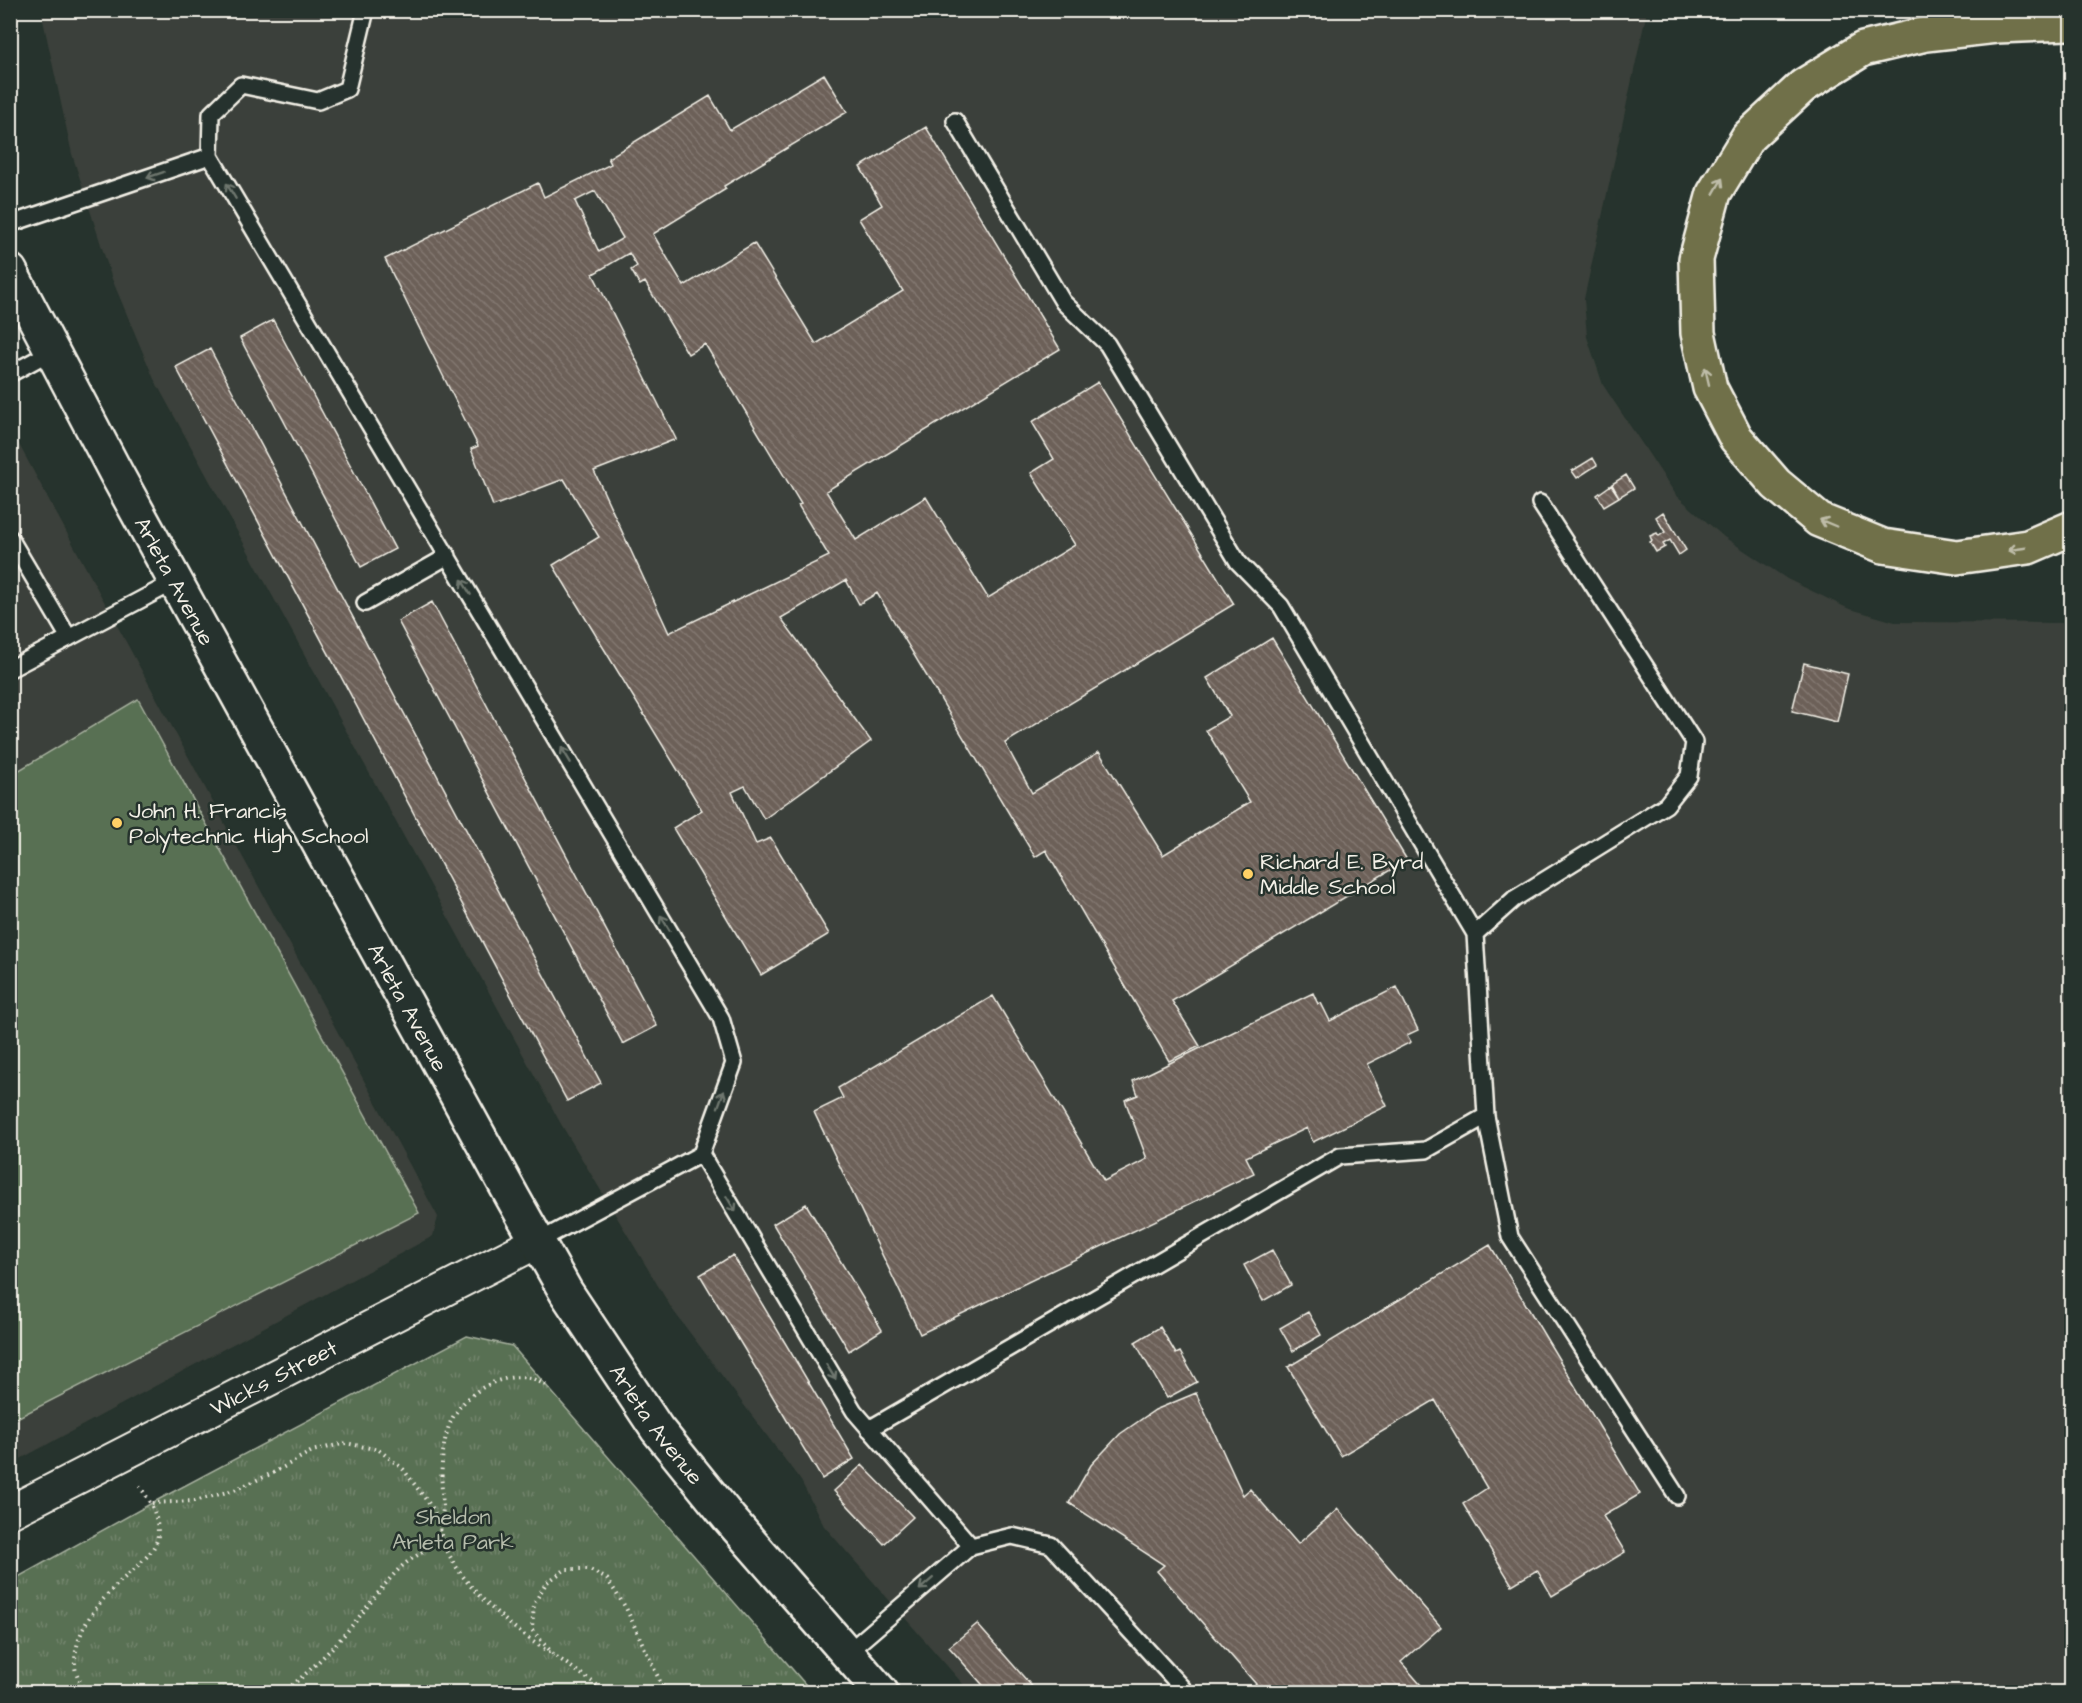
<svg xmlns="http://www.w3.org/2000/svg" width="2082" height="1703" font-family="'Architects Daughter',sans-serif">
  <style>
    .built { fill: #3b403a }
    .grass { fill: url(#grass-tufts); stroke: #a6b09e; stroke-width: 1.5 }
    .pitch { fill: #596f53; stroke: #a6b09e; stroke-width: 1.5 }
    .building { fill: url(#building-back-hatch); stroke: #f4f1e8; stroke-width: 1.5; fill-rule: evenodd }
    .lines { fill: none; stroke-linecap: round; stroke-linejoin: round }
    .service-casing { stroke: #f4f1e8; stroke-width: 20 }
    .minor-casing { stroke: #f4f1e8; stroke-width: 36 }
    .secondary-casing { stroke: #f4f1e8; stroke-width: 38 }
    .motorway-casing { stroke: #f4f1e8; stroke-width: 38 }
    .path { stroke: #f4f1e8; stroke-width: 4; stroke-dasharray: 1.5 4.5; stroke-linecap: butt }
    .service { stroke: #26332d; stroke-width: 15 }
    .minor { stroke: #26332d; stroke-width: 32 }
    .secondary { stroke: #26332d; stroke-width: 33 }
    .motorway { stroke: #6f704a; stroke-width: 33 }
    .oneway { stroke: #6e766e }
    .oneway2 { stroke: #bfbda9 }
    .poi-dot { fill: #ffd166; stroke: #26332d; stroke-width: 2 }
    .labels { text-anchor: middle; stroke-width: 5; stroke-linejoin: round; paint-order: stroke }
    .street-label { font-size: 22px; fill: #f4f1e8; stroke: #26332d }
    .poi-label { font-size: 22px; fill: #f4f1e8; stroke: #26332d; text-anchor: start }
    .park-label { font-size: 22px; fill: #b6bdac; stroke: #26332d }
  </style>
  <defs>
    <pattern id="grass-tufts" width="24" height="20" patternUnits="userSpaceOnUse" patternTransform="scale(1.5)"><rect width="24" height="20" fill="#596f53"/><path d="M3 7l-1-3M5 7V3M7 7l1-3M15 17l-1-3M17 17v-4M19 17l1-3" fill="none" stroke="#71846c"/></pattern>
    <pattern id="building-back-hatch" width="6" height="6" patternUnits="userSpaceOnUse" patternTransform="scale(1.5)"><rect width="6" height="6" fill="#6c6058"/><path d="M-1 5l2 2M0 0l6 6M5-1l2 2" fill="none" stroke="#827770"/></pattern>
  </defs>
  <rect width="100%" height="100%" fill="#26332d"/>
  <filter id="ink" filterUnits="userSpaceOnUse"><feTurbulence type="fractalNoise" baseFrequency=".0167" numOctaves="2"/><feDisplacementMap in="SourceGraphic" scale="12" xChannelSelector="R" yChannelSelector="G"/><feConvolveMatrix kernelMatrix="1 2 1 2 8 2 1 2 1" color-interpolation-filters="sRGB"/></filter>
  <g filter="url(#ink)">
    <path class="built" d="M41,11h1606l-63,288 3,38 16,48 73,110 48,42 63,42 60,29 48,14 176,1v1069h-1101l-146,-166 -23,-45 -129,-172 -111,-185 -407,-745 -42,-100 -40,-125z
      M10,428l428,789 -5,19 -422,228z"/>
    <path class="grass" d="M467,1336l45,10 300,346h-801v-111l141,-78z"/>
    <path class="pitch" d="M138,699l281,514 -408,208v-646z"/>
    <path class="building" d="M824,74l23,38 -123,74 2,3 -73,45 31,52 70,-43 62,101 87,-53 -44,-72 23,-14 -22,-38 66,-40 134,222 -234,142 30,49 70,-43 62,101 87,-53 -44,-72 23,-14 -22,-37 66,-40 136,222 -229,139 27,50 67,-41 64,103 87,-53 -44,-72 24,-14 -23,-38 65,-40 135,222 -235,141 28,45 -31,15 -123,-211 -11,7 -158,-264 -18,11 -13,-24 -65,38 90,123 -107,78 -19,-33 -13,6 24,52 15,-6 58,96 -68,41 -88,-147 29,-18 -149,-245 46,-28 -35,-58 -71,27 -22,-57 7,-3 -93,-187 153,-76 6,14 67,-33 -3,-6 102,-62 20,34zM595,191l28,47 -24,14 -24,-51zM629,253l8,13 -6,4 9,15 5,-3 43,72 17,-10 96,160 -3,1 31,51 -160,77 -75,-162 82,-32 -83,-165z
      M273,320l122,229 -34,18 -121,-229z
      M210,349l391,734 -34,18 -391,-734z
      M1593,458l4,7 -20,13 -5,-7z
      M1626,475l8,13 -15,9 -7,-13z
      M1611,485l8,12 -15,9 -7,-11z
      M1663,512l23,38 -7,5 -9,-15 -7,4 2,3 -9,5 -6,-10 2,-1 -2,-5 7,-3 2,3 6,-4 -9,-15z
      M432,602l225,424 -34,18 -225,-423z
      M1804,663l44,11 -11,48 -45,-11z
      M1397,987l21,43 -11,5 4,7 -44,22 20,42 -74,36 -6,-14 -61,29 8,16 -334,161 -106,-222 29,-14 -5,-10 155,-92 111,185 43,-22 -22,-59 13,-5 -5,-14 180,-88 5,11 3,-1 9,18z
      M806,1204l76,126 -33,21 -76,-127z
      M1490,1245l150,249 -37,22 22,36 -73,44 -15,-26 -25,15 -49,-81 24,-16 -52,-88 -94,56 -53,-89z
      M1272,1250l19,35 -28,16 -19,-36z
      M733,1255l121,204 -32,20 -122,-204z
      M1308,1312l13,23 -28,16 -13,-23z
      M1160,1327l16,27 4,-2 17,30 -30,16 -32,-56z
      M1196,1393l47,102 7,-6 48,55 40,-35 103,118 -40,35 26,30h-164l-106,-121 7,-6 -95,-62 22,-38 29,-31 35,-24z
      M862,1465l51,52 -29,27 -50,-53z
      M977,1624l60,68h-48l-40,-45z"/>
    <g class="lines">
      <defs>
        <path id="service" d="M366,10l-19,79 -29,12 -77,-16 -30,29 -1,42 511,862 13,45 -33,91 -164,88
          M955,121l108,181 44,42 131,218 43,44 194,328
          M10,224l200,-68
          M10,374l42,-23
          M10,538l59,100
          M365,603l83,-47
          M10,669l166,-88
          M1486,1116l24,121 167,259
          M701,1154l153,257 117,135
          M869,1429l471,-273 86,-6 60,-34 -11,-182 39,-35 152,-94 23,-29 5,-34 -154,-239
          M847,1653l124,-107 41,-10 39,9 135,147"/>
        <g id="minor">
          <path id="s1" d="M10,1512l527,-270"/>
        </g>
        <g id="secondary">
          <path id="s2" d="M10,271l106,202 397,725 53,94 91,137 72,89 152,174"/>
        </g>
        <path id="motorway" d="M2068,23l-72,3 -70,8 -63,15 -60,37 -55,51 -34,56 -18,66 2,74 12,55 26,50 40,46 43,36 64,26 74,11 71,-10 44,-19"/>
      </defs>
      <use href="#service" class="service-casing"/>
      <use href="#minor" class="minor-casing"/>
      <use href="#secondary" class="secondary-casing"/>
      <use href="#motorway" class="motorway-casing"/>
      <path class="path" d="M546,1385c-5,-2 -11,-6 -17,-7 -33,-6 -72,20 -81,51 -8,25 -7,52 -5,78 0,8 -4,18 -2,27 12,47 72,97 113,121
        M152,1503l43,-2 39,-11 39,-17 39,-22 34,-8 33,7 24,19 30,40 8,23c-12,21 -25,21 -41,36 -21,21 -37,46 -57,68 -18,20 -38,40 -60,56
        M85,1692c-3,-7 -9,-17 -10,-25 -2,-39 29,-72 57,-96 10,-9 26,-23 26,-37 0,-21 -9,-35 -20,-50
        M607,1692l-53,-37 -22,-25 2,-26 12,-21 20,-14h22l19,10 19,29 39,84"/>
      <use href="#service" class="service"/>
      <use href="#minor" class="minor"/>
      <use href="#secondary" class="secondary"/>
      <use href="#motorway" class="motorway"/>
    </g>
    <defs><path id="oneway-shaft" d="M-6 0H5M1.5-3L5.5 0L1.5 3" fill="none" stroke-width="1.6" stroke-linecap="round" stroke-linejoin="round" transform="scale(1.5)"/></defs>
    <g class="oneway">
      <use href="#oneway-shaft" transform="translate(155 175) rotate(161)"/>
      <use href="#oneway-shaft" transform="translate(231 191) rotate(-121)"/>
      <use href="#oneway-shaft" transform="translate(466 587) rotate(-121)"/>
      <use href="#oneway-shaft" transform="translate(566 755) rotate(-121)"/>
      <use href="#oneway-shaft" transform="translate(665 923) rotate(-121)"/>
      <use href="#oneway-shaft" transform="translate(721 1099) rotate(-70)"/>
      <use href="#oneway-shaft" transform="translate(731 1204) rotate(59)"/>
      <use href="#oneway-shaft" transform="translate(831 1372) rotate(59)"/>
      <use href="#oneway-shaft" transform="translate(926 1584) rotate(139)"/>
    </g>
    <g class="oneway2">
      <use href="#oneway-shaft" transform="translate(1718 186) rotate(-60)"/>
      <use href="#oneway-shaft" transform="translate(1707 376) rotate(-103)"/>
      <use href="#oneway-shaft" transform="translate(1828 523) rotate(-157)"/>
      <use href="#oneway-shaft" transform="translate(2017 549) rotate(172)"/>
    </g>
  </g>
  <g class="poi-dot">
    <circle cx="117" cy="823" r="6"/>
    <circle cx="1248" cy="874" r="6"/>
  </g>
  <g class="labels">
    <g class="street-label">
      <text dy="8" stroke="none"><textPath href="#s2" startOffset="351">Arleta Avenue</textPath></text>
      <text dy="8" stroke="none"><textPath href="#s2" startOffset="837">Arleta Avenue</textPath></text>
      <text dy="8" stroke="none"><textPath href="#s1" startOffset="296">Wicks Street</textPath></text>
      <text dy="8" stroke="none"><textPath href="#s2" startOffset="1323">Arleta Avenue</textPath></text>
    </g>
    <g class="poi-label">
      <text x="129" y="818">John H. Francis<tspan x="129" dy="25">Polytechnic High School</tspan></text>
      <text x="1260" y="869">Richard E. Byrd<tspan x="1260" dy="25">Middle School</tspan></text>
    </g>
    <g class="park-label">
      <text x="453" y="1524">Sheldon<tspan x="453" dy="25">Arleta Park</tspan></text>
    </g>
  </g>
  <rect width="2082" height="1703" fill="none" stroke="#26332d" stroke-width="36"/>
  <rect x="18" y="18" width="2046" height="1667" fill="none" stroke="#f4f1e8" stroke-width="2" filter="url(#ink)"/>
</svg>
